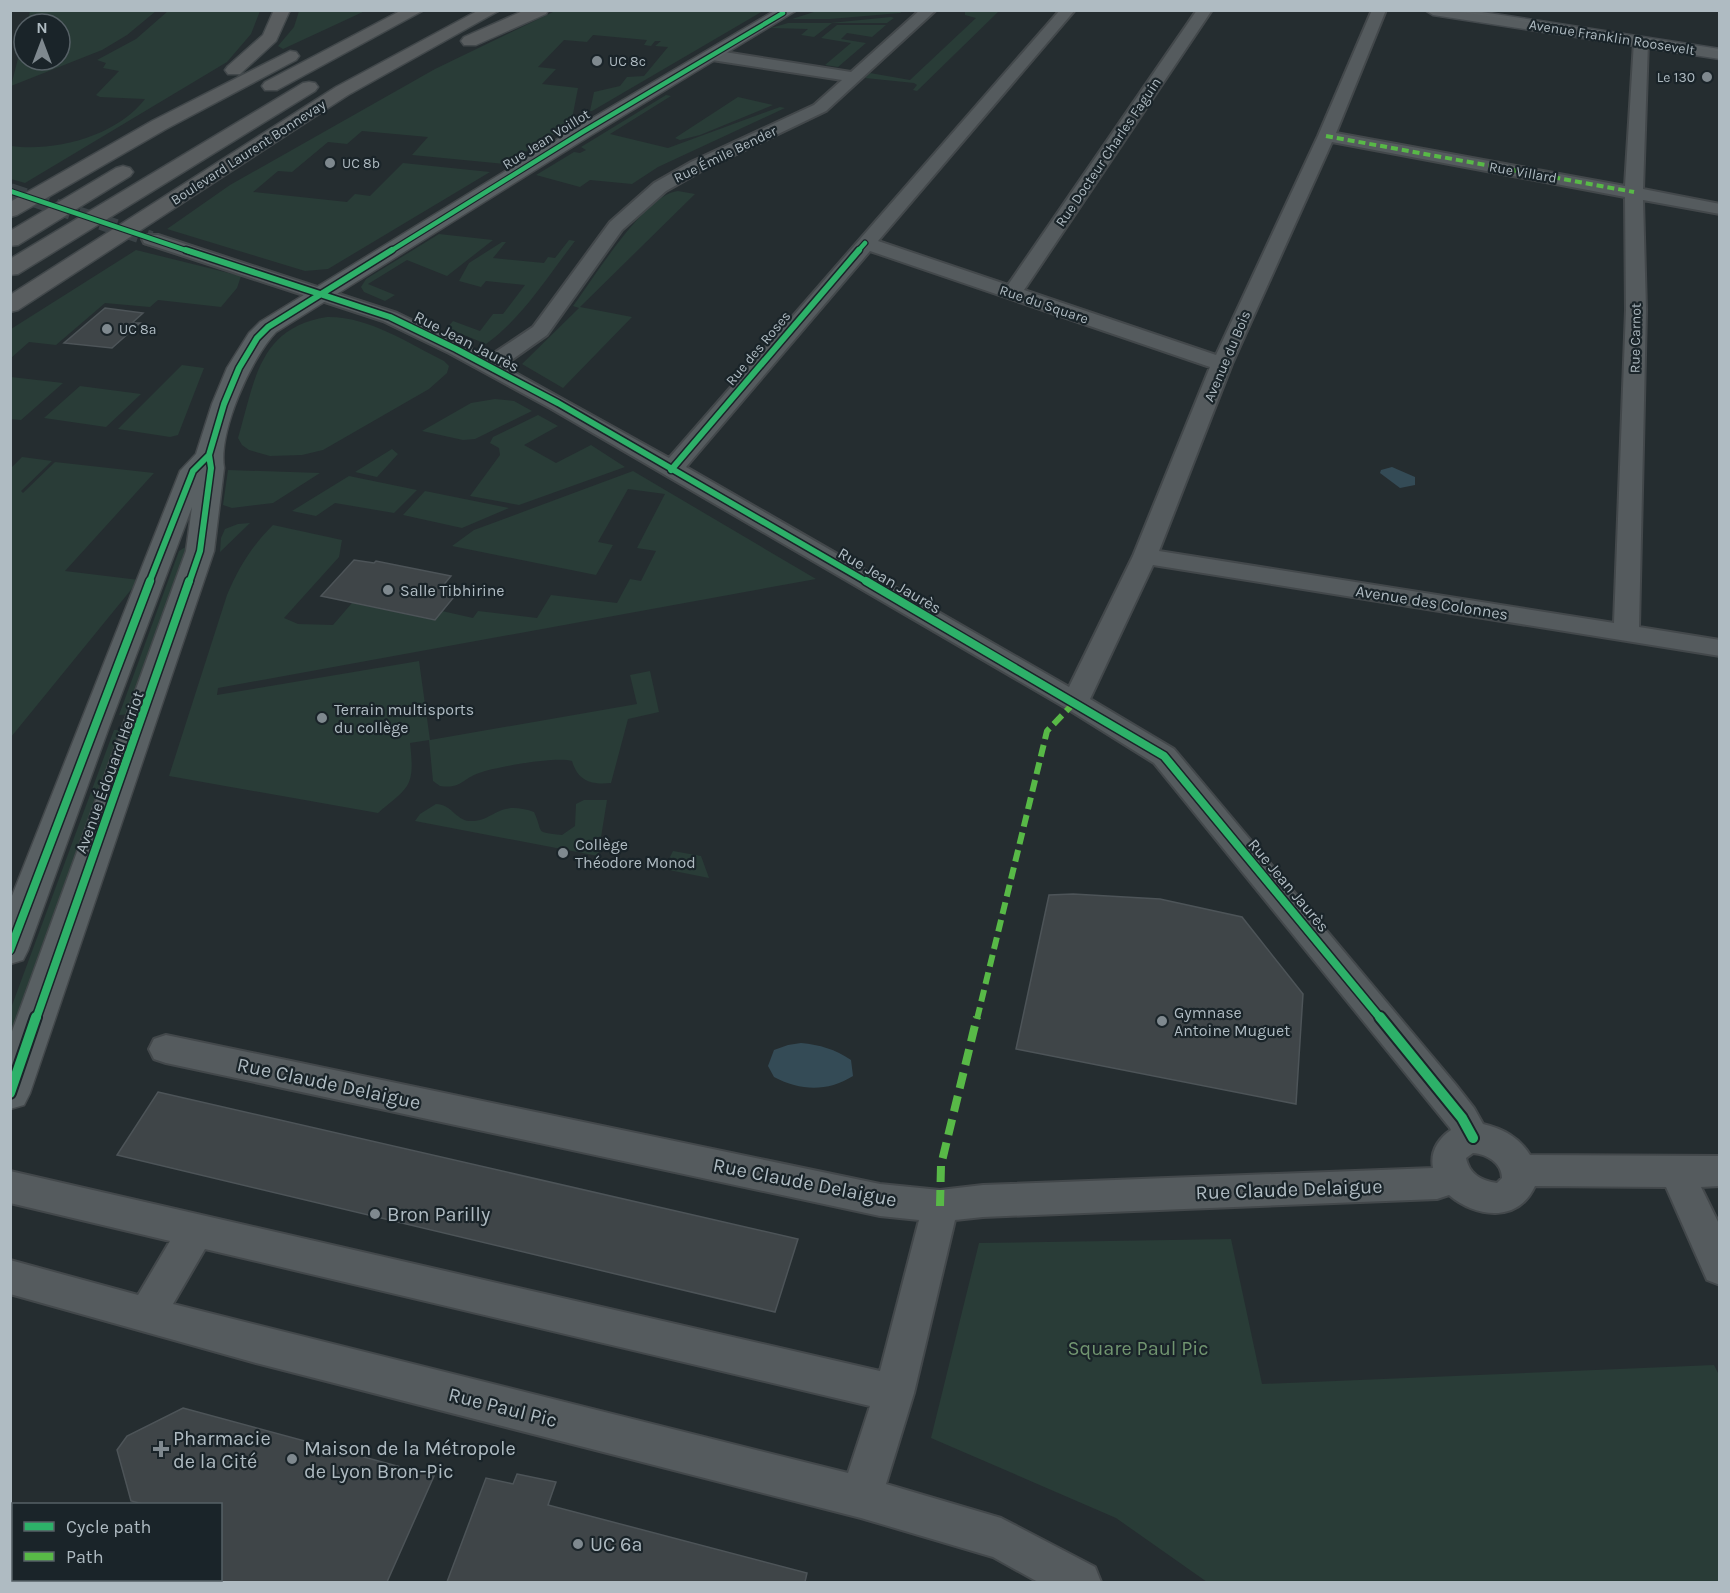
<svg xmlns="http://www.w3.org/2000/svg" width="1730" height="1593" font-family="Karla,sans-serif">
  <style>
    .green { fill: #293c37 }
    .water { fill: #344b56 }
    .building { fill: #3f4548; stroke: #4d5458; stroke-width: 1.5 }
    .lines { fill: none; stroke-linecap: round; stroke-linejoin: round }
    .street-tunnel { stroke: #3a4246; stroke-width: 16; stroke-dasharray: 16 8; stroke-linecap: butt }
    .street-casing { stroke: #43484b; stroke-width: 4 }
    .secondary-casing { stroke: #43484b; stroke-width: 3 }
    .primary-casing { stroke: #43494d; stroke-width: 3 }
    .highway-casing { stroke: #42484b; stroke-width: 3 }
    .street { fill: #555b5e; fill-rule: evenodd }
    .secondary { fill: #596063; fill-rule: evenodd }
    .primary { fill: #575d60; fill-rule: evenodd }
    .highway { fill: #595d5f; fill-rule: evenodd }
    .tram { stroke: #595f62; stroke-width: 1.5 }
    .quiet-far2 { stroke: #58b947; stroke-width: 4; stroke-dasharray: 7 4; stroke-linecap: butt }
    .quiet-far1 { stroke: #58b947; stroke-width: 6; stroke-dasharray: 12 6; stroke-linecap: butt }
    .quiet { stroke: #58b947; stroke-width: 8; stroke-dasharray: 16 8; stroke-linecap: butt }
    .cycleway-far3-casing { stroke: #1a2429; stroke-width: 7 }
    .cycleway-far2-casing { stroke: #1a2429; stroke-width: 9 }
    .cycleway-far1-casing { stroke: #1a2429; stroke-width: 11 }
    .cycleway-casing { stroke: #1a2429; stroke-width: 14 }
    .cycleway-far3 { stroke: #2db169; stroke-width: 4.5 }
    .cycleway-far2 { stroke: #2db169; stroke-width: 6 }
    .cycleway-far1 { stroke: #2db169; stroke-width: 8 }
    .cycleway { stroke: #2db169; stroke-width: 10 }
    .poi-dot { fill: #7f898f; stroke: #1a2429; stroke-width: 2 }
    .labels { text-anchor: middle; stroke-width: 4.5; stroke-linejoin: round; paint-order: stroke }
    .far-street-label { font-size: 14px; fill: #afbbc2; stroke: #1a2429 }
    .far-poi-label { font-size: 14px; fill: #afbbc2; stroke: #1a2429; text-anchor: start }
    .street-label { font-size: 16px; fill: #afbbc2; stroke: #1a2429 }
    .poi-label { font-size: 16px; fill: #afbbc2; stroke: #1a2429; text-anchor: start }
    .near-street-label { font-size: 20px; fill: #afbbc2; stroke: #1a2429 }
    .near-poi-label { font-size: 20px; fill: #afbbc2; stroke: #1a2429; text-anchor: start }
    .near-park-label { font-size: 20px; fill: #719570; stroke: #1a2429 }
  </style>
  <rect width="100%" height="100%" fill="#252d30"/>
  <path class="green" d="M30,11v-1l126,1 -29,24 -25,15 -91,36 13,-51v25h36v-36h-33z
    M168,11h92l-9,23 -24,28 -202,121 -14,-4v-33c44,6 106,-10 134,-47l-45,-2 -4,-2 23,-24 -16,-3 3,-5 -9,-3 39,-21z
    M299,11v-1l66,1 -82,38 -5,-3 16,-19z
    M555,11h208l-171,100h-2l4,-19 26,-6 7,-9 17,-1 24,-29 -13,-1 6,-5h-6l-4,5 -7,-1 3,-5 -54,-5 -6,7 -23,-2 -26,27 18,2 -14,15 36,4 -7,36 -66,40 -93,-9 16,-18 -66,-6 -15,13 -19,-2 -36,30 -14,-1 -25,21 94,10 8,-8 15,2 33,-33 87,9 -162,97 -23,2 -138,-42 63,-44 205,-116z
    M817,11v-1l86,1 -3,2 -70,6h-38z
    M965,11h34l-82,80 -4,-1 4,-5 -3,-2 -49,-5 5,-5 40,7 66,-62 -11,-3z
    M891,17l3,1 -7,5h-55l-18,14 -13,-2 7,-6 -37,-1 17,-5h42z
    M837,25h49l-14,12 -25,-4 -6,6 25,4 -28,24 -13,-2 26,-22 -30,-5z
    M666,95l5,1 -61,38 58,14 112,-41 5,1 -127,59 -26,17 -42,-4 -10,7 -44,-12 38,-23 6,1 6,-3 -5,-3z
    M738,97l35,8 -73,30 -20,5 -5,-2z
    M678,191l17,3 -115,113 52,10 -69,71 -41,-24 57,-56 -6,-2c20,-27 72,-112 105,-115z
    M439,234l54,6 -46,36 -40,-16 -39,24 27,11 -10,6 -21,-9 -3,-5 5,-8z
    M569,240l6,1c-27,35 -52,76 -89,103l-39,-16 6,-7 27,10 13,-17h10l22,-29 -39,-4 -5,6 -22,-6 10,-18 33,-21h4l-13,16 51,5 4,-6 7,1z
    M136,250l105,26 -4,12 -16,19 -63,-7 -8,7 -45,-4 -49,42 -27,-3 -18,16v-29z
    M327,317c41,-1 81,26 117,44l5,5 -2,7 -18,16 -106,61 -21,5 -32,1 -21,-6 -7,-5 -4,-7c17,-57 20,-110 89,-121z
    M182,365l22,3 -26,67 -8,2 -52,-8z
    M10,377h1l52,6 -42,37 -10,-1z
    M80,386l61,8 -35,33 -62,-9z
    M495,399l19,2 18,10 -57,28 -12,1 -41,-9 49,-28z
    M538,415l20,11 -34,19 32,18 35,-18 34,22 -106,38 -49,-9 30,-41 -1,-7 -9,-5 3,-6z
    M392,449l6,5 -21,23 -22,-5z
    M22,457l30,4 -31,30 2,2 32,-31 99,11 -89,98 74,9 -128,157v-269z
    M228,470l92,3 -47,30 -41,5 -9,-3z
    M633,471l183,108 -598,109 -1,7 202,-34 11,79 207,-36 -7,-29 20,-4 9,41 -31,7 -17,64c-20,2 -33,-2 -39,-22 -15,-5 -77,6 -93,12 -17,6 -18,16 -39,13l-7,-5 -4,-41 -19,3c5,44 0,43 -32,70l-209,-37 58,-181c12,-28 24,-48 46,-70l69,15 -3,17 -55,61 14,6 35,1 19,-22 82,17 8,-9 31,7 5,-7 59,7 14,-23 66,8 13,-24 11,2 15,-30 -19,-3 28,-54 -37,-5 -30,53 15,3 -17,30 -144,-29 22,-16z
    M349,476l68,14 -23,23 -59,-10 -19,13 -24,-5z
    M425,491l84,17 -47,20 -59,-13z
    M250,523l-30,29 1,-14 4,-9 13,-5z
    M187,546l5,1 -59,167 -14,1 60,-164z
    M114,730h13l-116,313v-35z
    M584,800h23l-9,56 -183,-35 5,-7 16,-10c15,0 20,16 33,17 25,2 27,-22 65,-9 10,21 -1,20 28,23l13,-9 1,-22z
    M673,851l28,5 8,22 -45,-9z
    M1231,1239l31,145 452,-19 6,12 -1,205h-512l-91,-64 -185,-80 48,-195z"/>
  <path class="water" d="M1392,467l23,10v8l-15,3 -20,-15 1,-3z
    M801,1043c19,2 34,6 50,17l2,16c-26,16 -52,15 -79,1l-6,-11 6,-16 14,-5z"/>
  <path class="building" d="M105,308l38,5 -11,10h8l-28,25 -48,-5z
    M354,560l20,3 2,-2 75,15 -10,12 17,4 -23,28 -114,-24z
    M1073,894l87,5 82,18 61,77 -7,110 -280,-55 33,-154z
    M158,1092l640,147 -23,73 -658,-157z
    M183,1408l251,68 -47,106h-167v-78h-77l-12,-3 -14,-51 10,-14z
    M517,1474l39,8 -8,23 259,68 -2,9h-358l39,-104 27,6z"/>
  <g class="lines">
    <path class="street-tunnel" d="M10,191l141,48"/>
    <defs>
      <path id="street" d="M920,10h16l-110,101 -123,59 -37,21 -44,39 -75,105 -44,31 166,92 391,-448h15l-197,231 130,44 189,-275h15l-188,280 192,65 102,-219 54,-126h14l-50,123 289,53 9,-144 7,-4 7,4 -5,147 77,15v10l-77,-14 3,110 -7,317 81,13v16l-567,-91 -63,134 84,50 282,336 18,23 9,16c20,5 36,13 47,31l190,1v30l-19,1 19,39v59l-13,-5 -41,-93 -131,-1c-17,37 -59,32 -86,9l-12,4 -454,18 -28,3 -41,173 -28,91 115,34 94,49 6,15h-63l-45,-25 -132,-39 -605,-155 -246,-69v-34l128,35 32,-54 -160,-38v-32l870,200 39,-151 -39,-4 -714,-153 -12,-4 -5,-10 5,-10 12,-4 714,149 60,6 43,-5 450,-17c-3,-16 5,-29 18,-38l-1,-2 -296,-365 -88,-55 -516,-300 -101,-55 -66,-32 -239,-78 -2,-4 2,-4h14l239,78 91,44 45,-30 77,-105 44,-39 37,-21 123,-57 28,-25 -130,-20 -8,-5 3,-3 5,-2 139,22zM1332,142l293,55 1,113 -12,313 -455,-72 73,-187zM870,251l340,116 -77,189 -64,131 -383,-220zM1473,1153c14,1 29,10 29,25l-5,5c-15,-2 -28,-9 -31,-25zM205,1249l665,157 -22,67 -675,-169z"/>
      <path id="secondary" d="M776,10h21l-209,127 -312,195c-25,26 -58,100 -52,136l-10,83 -184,542 -6,12 -14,4v-72l176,-486 6,-44 -83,220 -81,223 -5,10 -13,4v-63l170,-430 16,-17 16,-50 15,-36 22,-35 11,-11 314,-193z"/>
      <path id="primary" d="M1425,10h44l251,39v10l-287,-44z"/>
      <path id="highway" d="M274,10h16l-14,31 -36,33h-12l-3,-4 3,-4 35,-31z
        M402,10h22l-147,80h-12l-3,-4 3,-4z
        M479,10h21l-152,85 -330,215 -8,2v-17l326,-208z
        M525,10h23l-2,4 -70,31h-12l-3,-4 3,-4z
        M290,51l6,1 3,4 -3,4 -130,69 -149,86 -7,2v-15l142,-81z
        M309,82l6,1 3,4 -3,4 -297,183 -8,1v-16l293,-176z
        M123,166l7,2 3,4 -3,4 -112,69 -8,1v-15l106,-63z"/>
    </defs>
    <use href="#street" class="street-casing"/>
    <use href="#secondary" class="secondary-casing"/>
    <use href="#primary" class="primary-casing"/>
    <use href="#highway" class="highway-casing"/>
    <use href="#street" class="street"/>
    <use href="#secondary" class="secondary"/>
    <use href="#primary" class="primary"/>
    <use href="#highway" class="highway"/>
    <path class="tram" d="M1452,10l268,41"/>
    <path class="quiet-far2" d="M1326,136l308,56"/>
    <path class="quiet-far1" d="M977,1019l70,-288 28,-29"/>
    <path class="quiet" d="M940,1206l1,-41 36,-148"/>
    <defs>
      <path id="cycleway-far3" d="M10,191l181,61
        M389,252l192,-119 202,-120
        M857,252l8,-9"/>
      <path id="cycleway-far2" d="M186,250l204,67 66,32 102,54 311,180
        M671,470l188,-220
        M149,583l44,-112 16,-16
        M189,583l11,-32 11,-83 -2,-13 15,-51 15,-36 18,-30 11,-11 124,-77"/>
      <path id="cycleway-far1" d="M866,581l298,175 217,263
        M10,950l140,-369
        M36,1019l153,-438"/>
      <path id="cycleway" d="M1380,1017l82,101 11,20
        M10,1093l26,-76"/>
    </defs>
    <use href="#cycleway-far3" class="cycleway-far3-casing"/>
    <use href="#cycleway-far2" class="cycleway-far2-casing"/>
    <use href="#cycleway-far1" class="cycleway-far1-casing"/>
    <use href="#cycleway" class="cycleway-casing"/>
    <use href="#cycleway-far3" class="cycleway-far3"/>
    <use href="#cycleway-far2" class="cycleway-far2"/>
    <use href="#cycleway-far1" class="cycleway-far1"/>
    <use href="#cycleway" class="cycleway"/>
  </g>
  <g class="poi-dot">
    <circle cx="597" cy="61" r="6"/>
    <circle cx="1707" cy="77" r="6"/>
    <circle cx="330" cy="163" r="6"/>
    <circle cx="107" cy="329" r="6"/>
    <circle cx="388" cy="590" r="6"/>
    <circle cx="322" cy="718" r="6"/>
    <circle cx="563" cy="853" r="6"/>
    <circle cx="1162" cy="1021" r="6"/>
    <circle cx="375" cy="1214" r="6"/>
    <path d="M158 1440h6v6h6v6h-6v6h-6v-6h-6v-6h6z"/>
    <circle cx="292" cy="1459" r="6"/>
    <circle cx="578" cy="1544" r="6"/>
  </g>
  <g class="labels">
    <g class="far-street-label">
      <text transform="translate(1612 37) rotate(9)" y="5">Avenue Franklin Roosevelt</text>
      <text transform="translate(546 139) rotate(-32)" y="5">Rue Jean Voillot</text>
      <text transform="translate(248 152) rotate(-33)" y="5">Boulevard Laurent Bonnevay</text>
      <text transform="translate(1108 152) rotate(-56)" y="5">Rue Docteur Charles Faguin</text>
      <text transform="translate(725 154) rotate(-26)" y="5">Rue Émile Bender</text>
      <text transform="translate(1523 172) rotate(10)" y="5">Rue Villard</text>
      <text transform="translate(1044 304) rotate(19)" y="5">Rue du Square</text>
      <text transform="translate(1635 338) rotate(-89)" y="5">Rue Carnot</text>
      <text transform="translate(758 348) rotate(-50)" y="5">Rue des Roses</text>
      <text transform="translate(1227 356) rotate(-67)" y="5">Avenue du Bois</text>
    </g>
    <g class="far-poi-label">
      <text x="609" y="66">UC 8c</text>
      <text x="1695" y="82" text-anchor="end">Le 130</text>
      <text x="342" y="168">UC 8b</text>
      <text x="119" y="334">UC 8a</text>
    </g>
    <g class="street-label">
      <text transform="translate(467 341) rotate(27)" y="6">Rue Jean Jaurès</text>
      <text transform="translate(890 580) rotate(30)" y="6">Rue Jean Jaurès</text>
      <text transform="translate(1432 602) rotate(9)" y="6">Avenue des Colonnes</text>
      <text transform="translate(109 772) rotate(-70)" y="6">Avenue Édouard Herriot</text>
      <text transform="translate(1289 885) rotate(50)" y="6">Rue Jean Jaurès</text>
    </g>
    <g class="poi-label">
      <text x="400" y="596">Salle Tibhirine</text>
      <text x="334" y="715">Terrain multisports<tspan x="334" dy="18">du collège</tspan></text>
      <text x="575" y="850">Collège<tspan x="575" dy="18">Théodore Monod</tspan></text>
      <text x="1174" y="1018">Gymnase<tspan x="1174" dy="18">Antoine Muguet</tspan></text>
    </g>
    <g class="near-street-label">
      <text transform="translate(329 1083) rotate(12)" y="7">Rue Claude Delaigue</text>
      <text transform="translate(805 1182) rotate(11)" y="7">Rue Claude Delaigue</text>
      <text transform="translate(1289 1189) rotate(-2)" y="7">Rue Claude Delaigue</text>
      <text transform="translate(503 1407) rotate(14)" y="7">Rue Paul Pic</text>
    </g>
    <g class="near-poi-label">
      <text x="387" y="1221">Bron Parilly</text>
      <text x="173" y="1445">Pharmacie<tspan x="173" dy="23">de la Cité</tspan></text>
      <text x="304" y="1455">Maison de la Métropole<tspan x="304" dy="23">de Lyon Bron-Pic</tspan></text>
      <text x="590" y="1551">UC 6a</text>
    </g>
    <g class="near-park-label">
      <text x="1138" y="1355">Square Paul Pic</text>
    </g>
  </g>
  <rect width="1730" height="1593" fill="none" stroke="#afbbc2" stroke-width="24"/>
  <rect x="12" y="1503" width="210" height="78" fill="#1a2429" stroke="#566066" stroke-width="1.5"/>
  <rect x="24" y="1522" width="30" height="9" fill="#2db169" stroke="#566066" stroke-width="1.5"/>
  <text x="66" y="1533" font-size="18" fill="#afbbc2">Cycle path</text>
  <rect x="24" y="1552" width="30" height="9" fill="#58b947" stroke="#566066" stroke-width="1.5"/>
  <text x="66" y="1563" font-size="18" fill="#afbbc2">Path</text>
  <g transform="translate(42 42)"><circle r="28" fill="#1a2429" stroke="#566066" stroke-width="1.5"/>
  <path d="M0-4.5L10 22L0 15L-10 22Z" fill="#7f898f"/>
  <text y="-9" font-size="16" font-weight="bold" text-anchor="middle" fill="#afbbc2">N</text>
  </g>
</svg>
